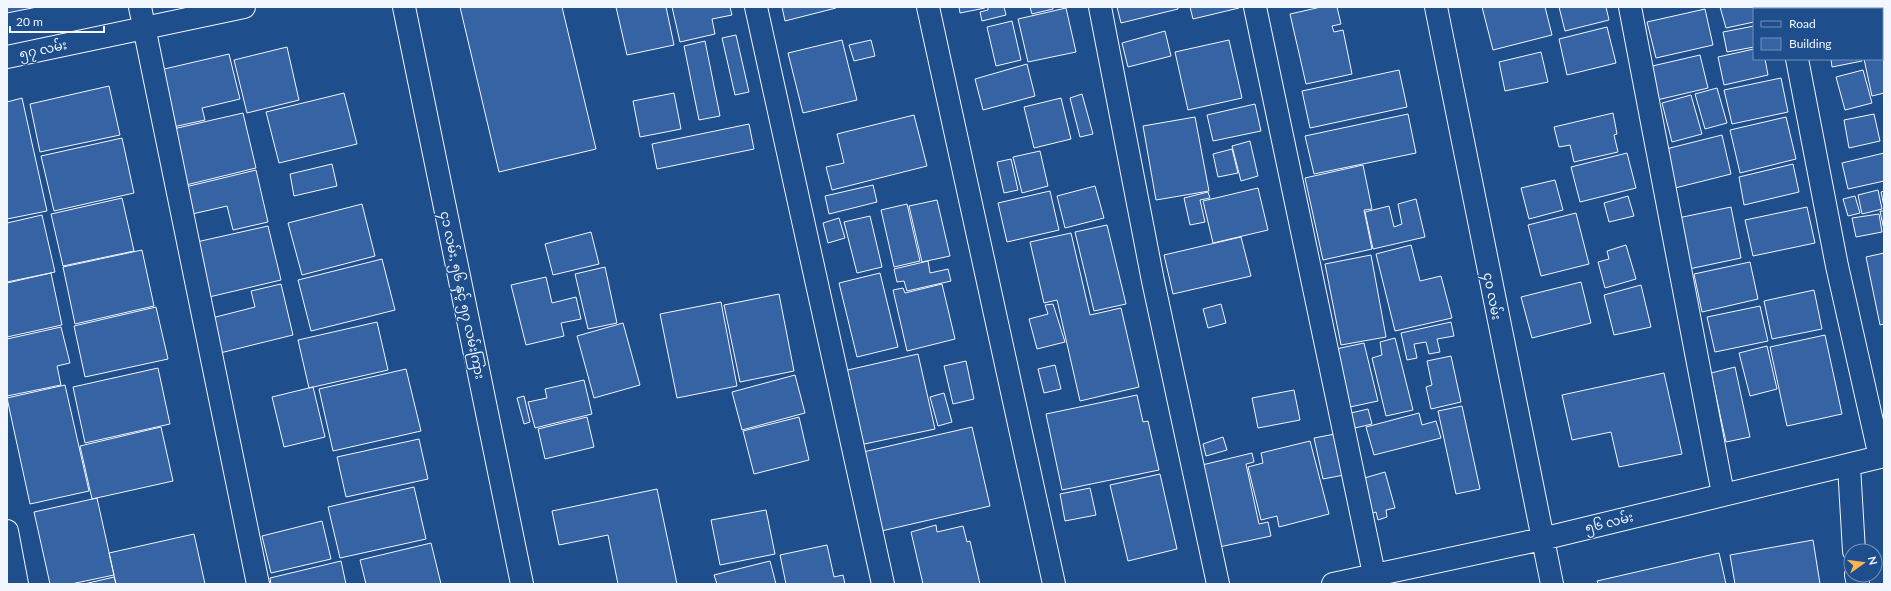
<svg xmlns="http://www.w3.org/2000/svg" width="1891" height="591" font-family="Lato,'Noto Sans Myanmar',sans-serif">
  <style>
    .building { fill: #3563a3; stroke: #f2f6ff }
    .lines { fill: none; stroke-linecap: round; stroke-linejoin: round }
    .minor-casing { stroke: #f2f6ff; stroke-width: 24 }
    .minor { stroke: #1f4e8c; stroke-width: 22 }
    .labels { text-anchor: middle; stroke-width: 3; stroke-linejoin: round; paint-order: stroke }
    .street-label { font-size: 13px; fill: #f2f6ff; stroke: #1f4e8c }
  </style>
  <rect width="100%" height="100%" fill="#1f4e8c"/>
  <path class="building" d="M7,7h30l-30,6z
    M460,7h102l34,142 -97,23z
    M616,7h50l8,38 -47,10z
    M672,7h58l2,8 -20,4 3,15 -35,8z
    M782,7h53l1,1 -51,13z
    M959,7h25l1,1 -25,5z
    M988,7h16l2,8 -24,6 -2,-9 8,-2z
    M1030,7h23v2l-21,5z
    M1117,7h61v2l-57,14z
    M1190,7h49v1l-46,11z
    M1321,7h16l4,17 -9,2 2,6 9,-2 9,44 -46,10 -16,-70z
    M1482,7h63l7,28 -59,15z
    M1559,7h47l3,13 -44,11z
    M1720,7h40v2h-6v13l-28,6z
    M1805,7h9v2h-8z
    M1816,7h35l1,2h-36z
    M1066,8l10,44 -48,10 -10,-43z
    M1705,9l8,36 -57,13 -9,-36z
    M1882,15h2v78l-12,3 -8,-37h18z
    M1012,21l9,39 -25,6 -9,-39z
    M1754,26v21l-27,5 -4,-20z
    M1607,27l9,36 -49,12 -8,-36z
    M1165,31l6,25 -43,11 -6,-24z
    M736,35l13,57 -14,3 -13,-57z
    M842,40l15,60 -54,13 -15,-60z
    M871,40l4,16 -21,5 -5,-16z
    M1229,40l13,58 -54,12 -13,-58z
    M705,41l15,75 -21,4 -15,-74z
    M287,47l12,53 -52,13 -13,-53z
    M1754,49v10h11l3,16 -44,10 -6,-28z
    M1541,52l7,30 -43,9 -6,-29z
    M229,54l11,45 -38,9 3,12 -32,7 -13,-57z
    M1700,55l8,33 -51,12 -9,-33z
    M1831,59h30l1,2 -30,6z
    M1027,64l8,32 -52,14 -8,-31z
    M1399,70l8,37 -97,21 -8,-37z
    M1863,70l9,33 -27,7 -9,-33z
    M1781,78l7,34 -56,12 -8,-34z
    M109,86l11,49 -80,17 -10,-48z
    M1717,88l10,35 -22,6 -10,-35z
    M344,93l13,51 -78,19 -13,-51z
    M674,93l7,36 -41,8 -7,-36z
    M1082,94l11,40 -13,3 -10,-39z
    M1691,95l11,39 -30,8 -10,-39z
    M22,98l25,113 -40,8v-117z
    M1061,98l10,41 -37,9 -10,-41z
    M1255,104l6,27 -48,10 -6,-26z
    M243,113l13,55 -70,17 -13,-56z
    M1613,113l4,21 -3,1 4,17 -44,10 -4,-17 -11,2 -5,-20z
    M1408,114l8,39 -102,21 -9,-38z
    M1874,114l6,27 -31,7 -5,-28z
    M914,115l13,51 -95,24 -6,-23 18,-4 -7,-29z
    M1195,117l14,74 -53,9 -13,-74z
    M1786,117l10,42 -56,14 -10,-43z
    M749,124l5,25 -97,20 -5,-25z
    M1722,135l9,39 -56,14 -9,-39z
    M122,138l12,55 -80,18 -13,-55z
    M1250,141l8,35 -17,5 -9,-35z
    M1232,149l6,24 -20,4 -5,-23z
    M1040,151l8,35 -26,7 -9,-36z
    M1627,153l9,35 -56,14 -9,-35z
    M1884,153v28l-36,8 -6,-26z
    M1011,159l7,31 -14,3 -7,-31z
    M332,164l5,22 -43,10 -4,-22z
    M1793,164l6,28 -55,13 -5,-28z
    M1363,165l9,44 -8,1 8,39 -49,11 -18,-82z
    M256,170l12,52 -35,8 -6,-24 -39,9 -7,-27z
    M1555,180l8,30 -34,9 -8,-31z
    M873,185l4,17 -48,12 -4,-18z
    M1095,186l9,32 -39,10 -8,-32z
    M1258,188l10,42 -55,13 -10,-42z
    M1878,190l4,19 -20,5 -4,-19z
    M1050,191l9,39 -52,12 -9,-39z
    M1884,191v16l-3,-15z
    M1208,192l2,6 -10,2 5,22 -15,3 -6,-27z
    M1628,196l6,20 -25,6 -5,-19z
    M1855,196l5,17 -12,3 -5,-17z
    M122,198l12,53 -71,15 -12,-52z
    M1416,199l9,38 -52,12 -8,-37 24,-6 5,21 8,-3 -4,-20z
    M937,200l13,56 -28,6 -13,-56z
    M362,204l13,52 -73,19 -14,-52z
    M907,204l13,57 -26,6 -13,-57z
    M1731,207l10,51 -52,11 -11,-51z
    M1807,207l8,36 -62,13 -8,-36z
    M1880,211h4v19z
    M1576,213l13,51 -48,12 -13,-51z
    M1879,214l3,18 -26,5 -4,-19z
    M42,215l13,57 -48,10v-59z
    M870,216l12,51 -25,6 -13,-51z
    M839,218l6,20 -17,5 -5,-20z
    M1107,225l19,79 -32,7 -19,-79z
    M268,226l13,54 -76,18 -13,-55z
    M591,232l8,32 -46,11 -8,-31z
    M1071,233l19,82 31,-7 18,79 -59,14 -23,-101 -13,3 -14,-61z
    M1241,237l10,39 -78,18 -9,-39z
    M1411,245l9,36 21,-5 11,42 -57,13 -19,-77z
    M1626,245l10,34 -31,9 -7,-26 11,-3 -2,-8z
    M142,250l12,56 -79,18 -12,-57z
    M1884,253v71l-4,1 -14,-68z
    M1371,255l15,82 -45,8 -16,-81z
    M382,259l13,51 -84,21 -13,-51z
    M928,261l2,12 18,-4 3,12 -44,10 -3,-10 -7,1 -3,-13z
    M1750,262l8,37 -56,13 -8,-38z
    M605,267l12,56 -29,6 -13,-55z
    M51,273l11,52 -55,12v-54z
    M880,273l18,74 -41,10 -18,-74z
    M546,277l6,26 24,-6 5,22 -20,4 3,13 -38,9 -15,-60z
    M1581,282l10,41 -59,15 -11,-41z
    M281,284l12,51 -77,19 -8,-35 47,-12 -4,-16z
    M942,284l13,55 -48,12 -14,-61 10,-2 2,5z
    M1641,285l10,42 -37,8 -10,-40z
    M1814,290l8,39 -50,10 -8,-38z
    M779,294l15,77 -54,11 -16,-77z
    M721,302l16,84 -60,12 -17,-84z
    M1053,304l12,38 -28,7 -8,-30 19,-5 -3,-9z
    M1221,304l5,19 -18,5 -5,-19z
    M1760,306l8,35 -53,11 -8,-35z
    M156,307l12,52 -83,18 -11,-51z
    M377,322l11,48 -79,18 -11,-48z
    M1451,322l3,14 -17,3 3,13 -11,2 -3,-12 -12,2 3,14 -10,2 -6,-27z
    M623,323l17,62 -46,13 -17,-62z
    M61,327l9,36 -13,3 4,19 -54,11v-57z
    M1825,335l17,79 -55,12 -17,-79z
    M1395,338l18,72 -27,6 -14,-58 10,-3 -2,-13z
    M1364,343l14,58 -28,6 -14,-58z
    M1767,346l10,43 -27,7 -11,-43z
    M918,354l17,75 -80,17 -16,-74z
    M1451,356l10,46 -30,7 -5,-22 6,-2 -5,-24z
    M966,361l8,38 -21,5 -9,-38z
    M1055,365l6,24 -17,4 -6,-24z
    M1735,367l15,70 -24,5 -15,-69z
    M158,368l12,56 -85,19 -12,-56z
    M406,369l15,62 -88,20 -14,-62z
    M1664,373l18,81 -63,13 -8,-35 -39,8 -10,-45z
    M795,375l10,38 -63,17 -10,-38z
    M584,380l8,34 -57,14 -7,-26 19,-4 -2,-9z
    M65,385l24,106 -59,13 -23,-106z
    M313,387l12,50 -41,10 -12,-50z
    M1294,390l6,30 -42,8 -6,-30z
    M944,393l8,29 -14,4 -8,-29z
    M1137,395l6,27 5,-1 11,49 -97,20 -16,-76z
    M524,396l6,26 -6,2 -7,-26z
    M1462,406l18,83 -24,5 -18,-83z
    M1368,409l4,15 -17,4 -4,-15z
    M1419,413l3,12 14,-4 5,17 -67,17 -8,-28z
    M587,417l7,30 -49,12 -7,-30z
    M799,417l10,43 -55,14 -11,-43z
    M161,427l12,54 -81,18 -12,-53z
    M972,427l18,79 -113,26 -18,-79z
    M1335,434l9,41 -21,4 -9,-41z
    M1223,437l4,13 -21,6 -3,-12z
    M419,439l9,40 -82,18 -9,-40z
    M1310,441l19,73 -50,13 -2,-11 -16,4 -13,-53 15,-4 -2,-10z
    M1252,453l2,9 -8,2 13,60 9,-2 3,14 -52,11 -17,-82z
    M1385,472l10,36 -9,2 1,7 -9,3 -2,-8 -6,2 -9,-35z
    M1160,474l17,75 -49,12 -18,-76z
    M414,487l12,52 -86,19 -12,-51z
    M1090,488l6,27 -31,6 -5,-27z
    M657,489l20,95h-59l-10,-49 -49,10 -7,-34z
    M97,498l17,77 -43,9h-21l-16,-72z
    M766,510l9,44 -55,11 -9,-45z
    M322,521l9,38 -60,14 -9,-37z
    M936,525l1,7 26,-6 4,16 3,-1 10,43h-57l-12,-52z
    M194,534l11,50h-89l-7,-31z
    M1813,540l7,44h-85l-5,-29z
    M431,543l10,41h-75l-6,-24z
    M827,545l7,32 9,-2 2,9h-59l-6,-29z
    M1719,553l7,31h-128l-1,-3z
    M341,561l5,23h-75l-1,-6z
    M770,561l6,23h-59l-3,-9z
    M114,577l2,7h-32z"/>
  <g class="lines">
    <defs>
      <path id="minor" d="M140,7l118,577
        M404,7l118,577
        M756,7l127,577
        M928,7l126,577
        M1100,7l53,274 65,303
        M1255,7l119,567
        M1436,7l116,577
        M1630,7l93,487
        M1787,7v2
        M7,57l237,-50
        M1797,59l40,207 43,191
        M1849,466l5,85
        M7,531l10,53
        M1856,575l2,9
        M1333,584l209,-45 342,-83"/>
    </defs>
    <use href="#minor" class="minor-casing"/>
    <use href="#minor" class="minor"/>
  </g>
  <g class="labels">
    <g class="street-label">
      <text transform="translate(43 49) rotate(-12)" y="5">၅၇ လမ်း</text>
      <text transform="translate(463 295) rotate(78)" y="5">၄၁ လမ်း, ၅၆ နှင့် ၅၇ လမ်းကြား</text>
      <text transform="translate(1493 296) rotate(79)" y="5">၄၀ လမ်း</text>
      <text transform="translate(1609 522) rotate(-14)" y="5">၅၆ လမ်း</text>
    </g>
  </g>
  <rect width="1891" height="591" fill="none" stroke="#f2f6ff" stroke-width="16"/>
  <rect x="1753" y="8" width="130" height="52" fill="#1f4e8c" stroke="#7391ba"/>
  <rect x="1761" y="21" width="20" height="6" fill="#1f4e8c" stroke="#7391ba"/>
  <text x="1789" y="28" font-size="12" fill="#f2f6ff">Road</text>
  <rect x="1761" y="38" width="20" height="12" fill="#3563a3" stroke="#7391ba"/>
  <text x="1789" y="48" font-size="12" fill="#f2f6ff">Building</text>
  <g transform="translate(1863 563) rotate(76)"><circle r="19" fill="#1f4e8c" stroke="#7391ba"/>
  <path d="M0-3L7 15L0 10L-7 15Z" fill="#ffb74d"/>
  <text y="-6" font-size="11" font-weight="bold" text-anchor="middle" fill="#f2f6ff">N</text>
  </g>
  <path d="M10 26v6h94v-6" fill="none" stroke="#f2f6ff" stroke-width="2"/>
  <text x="16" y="26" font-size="12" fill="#f2f6ff" stroke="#1f4e8c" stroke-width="3" paint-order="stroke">20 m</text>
</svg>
